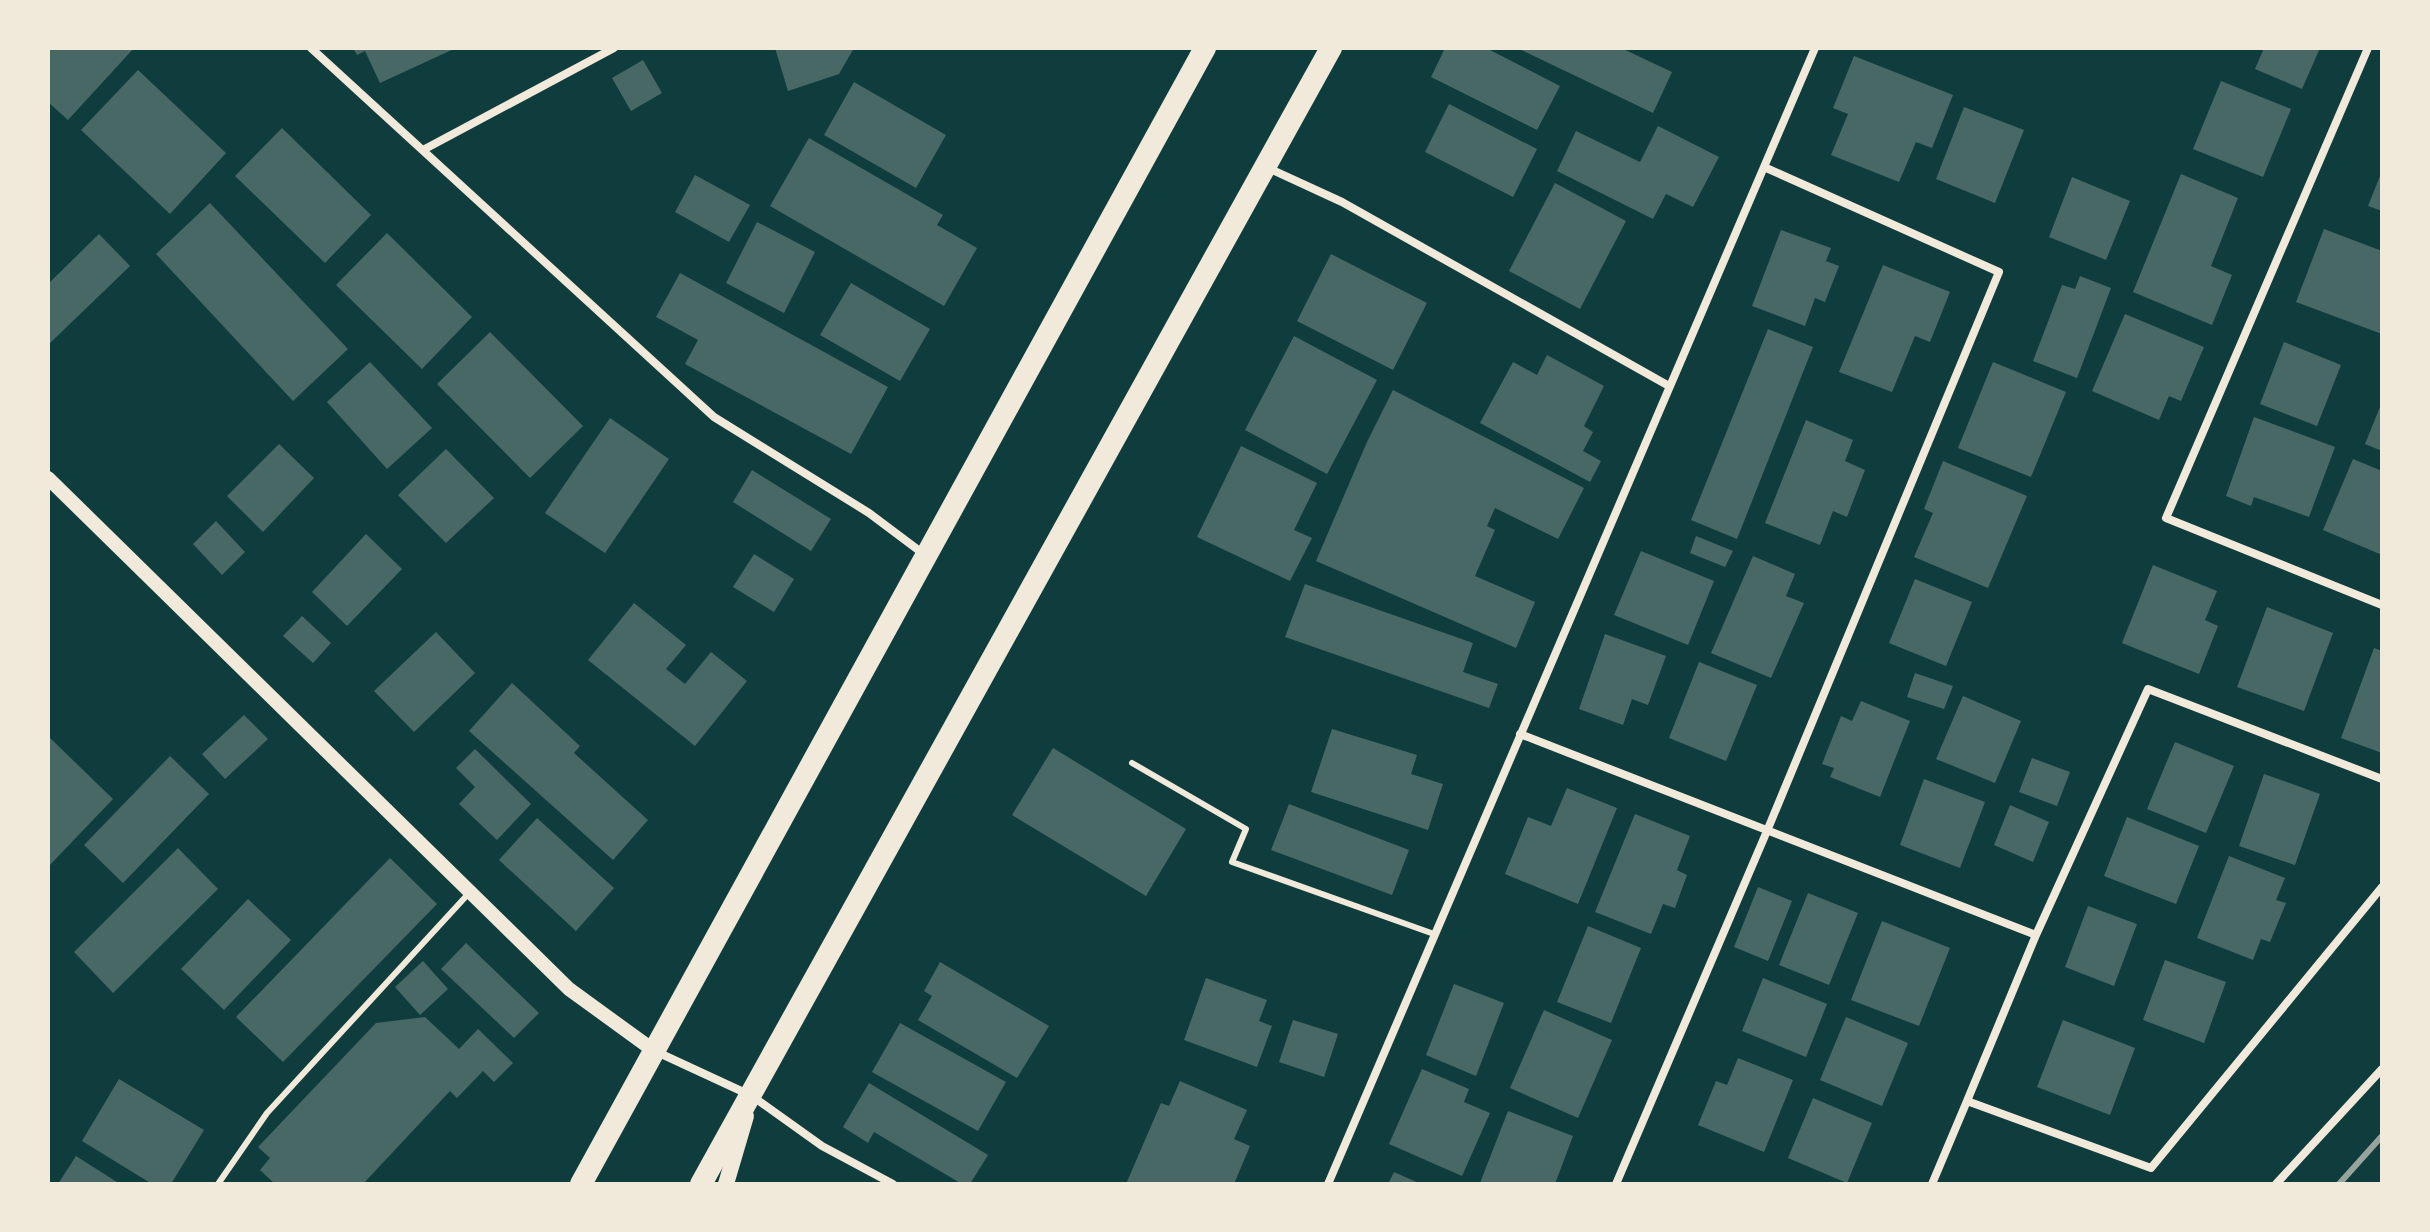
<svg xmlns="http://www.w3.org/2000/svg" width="2430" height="1232" font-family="'Work Sans',sans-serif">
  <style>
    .building { fill: #486865 }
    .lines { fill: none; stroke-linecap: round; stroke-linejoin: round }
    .service { stroke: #f1e9da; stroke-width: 6 }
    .minor { stroke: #f1e9da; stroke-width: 8 }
    .tertiary { stroke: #f1e9da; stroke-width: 14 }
    .secondary { stroke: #f1e9da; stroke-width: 16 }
    .trunk { stroke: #f1e9da; stroke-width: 22 }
    .rail { stroke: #97a49c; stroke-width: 6 }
  </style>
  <rect width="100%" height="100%" fill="#0f3d3e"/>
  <path class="building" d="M48,48h86l-66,72 -20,-18z
    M353,48h103l-76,35 -15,-32 -8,4z
    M775,48h79l-15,26 -51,17z
    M1445,48h41l74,38 -23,44 -106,-53z
    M1517,48h104l51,24 -19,41z
    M2264,48h56l-18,41 -47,-20z
    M1854,56l99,39 -21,53 -16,-6 -17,40 -68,-27 17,-41 -15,-6z
    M643,60l19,33 -31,18 -19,-33z
    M138,70l88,83 -56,61 -89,-84z
    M2221,81l70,28 -28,68 -70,-28z
    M854,82l92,53 -30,53 -92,-53z
    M1449,104l88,45 -24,48 -88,-45z
    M1964,107l60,23 -29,73 -59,-24z
    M1658,126l61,31 -26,50 -27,-13 -13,25 -96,-48 19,-40 64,31z
    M282,128l89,87 -46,48 -90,-87z
    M809,138l134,77 -6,10 40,23 -33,58 -174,-100z
    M2382,171v40l-14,-5z
    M2181,174l57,24 -27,68 21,9 -20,50 -79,-33z
    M695,175l55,30 -21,37 -54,-30z
    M2072,177l58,24 -24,59 -57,-23z
    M1555,183l71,38 -46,88 -71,-38z
    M210,203l138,146 -55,52 -137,-147z
    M757,222l58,30 -31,61 -58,-30z
    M2324,229l58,22v83l-86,-32z
    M1781,230l50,18 -5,13 13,5 -14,36 -10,-4 -10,28 -53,-20z
    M387,233l85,84 -50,52 -86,-84z
    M99,234l31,32 -82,79v-61z
    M1331,254l96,49 -34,67 -96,-49z
    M1883,265l67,27 -20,50 -15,-6 -23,56 -53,-20z
    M680,273l208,114 -37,67 -166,-90 13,-24 -42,-23z
    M2080,276l31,12 -34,90 -44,-17 29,-76 13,4z
    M851,283l79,46 -30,52 -80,-46z
    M2125,314l79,33 -23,54 -12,-5 -10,24 -67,-29z
    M1768,329l45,18 -76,192 -46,-19z
    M490,332l93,94 -53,52 -93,-94z
    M1294,336l83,44 -50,94 -82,-44z
    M2284,342l57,23 -24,61 -57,-22z
    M1547,355l57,31 -20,40 9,6 -10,19 18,10 -11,21 -110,-59 33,-61 24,13z
    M370,362l62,66 -45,41 -60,-67z
    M1993,362l73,30 -35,85 -73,-29z
    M1393,390l191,98 -26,51 -63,-31 -8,18 8,4 -20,46 60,26 -19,46 -200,-87 51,-119z
    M2382,402v49l-17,-7z
    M2254,417l81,30 -26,70 -55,-20 -3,9 -25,-10z
    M610,418l59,41 -64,94 -60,-40z
    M1806,420l47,20 -8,21 20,9 -18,47 -14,-6 -13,34 -55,-22z
    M279,444l35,34 -51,54 -36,-36z
    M1241,446l76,37 -23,47 18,8 -22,43 -93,-44z
    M446,449l48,49 -48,45 -48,-48z
    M2353,459l29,12v84l-59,-25z
    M1943,461l84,35 -39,92 -74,-31 19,-44 -9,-4z
    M752,470l79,49 -20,32 -78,-49z
    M216,521l29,31 -23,23 -29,-31z
    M366,534l36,35 -55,57 -35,-34z
    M1696,536l37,15 -8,16 -35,-14z
    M1641,551l73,30 -26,64 -74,-30z
    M754,554l40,25 -20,33 -41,-25z
    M1753,556l42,18 -9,22 18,7 -33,75 -60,-25z
    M2153,565l64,26 -12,29 13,6 -19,48 -77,-31z
    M1915,579l57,23 -26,64 -57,-23z
    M1305,584l168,59 -10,29 35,12 -9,24 -204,-71z
    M634,603l52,42 -20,24 19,15 26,-32 36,29 -52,65 -107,-86z
    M2267,607l66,26 -29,78 -67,-24z
    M302,616l29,27 -18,20 -30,-27z
    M436,632l39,41 -61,59 -40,-41z
    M1605,634l61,22 -18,49 -16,-6 -9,26 -44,-16z
    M2374,648l8,3v102l-41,-15z
    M1699,662l58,23 -31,76 -57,-23z
    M1915,673l38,13 -9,23 -37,-12z
    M512,683l68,63 -6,7 74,67 -35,40 -144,-129z
    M1963,696l58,25 -26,62 -59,-24z
    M1861,701l49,20 -30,76 -50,-20 4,-9 -12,-4 19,-48 11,5z
    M244,715l24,24 -43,40 -23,-25z
    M1332,729l85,26 -6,19 32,10 -15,46 -117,-38z
    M48,736l65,63 -65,68z
    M2175,742l59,24 -28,67 -59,-24z
    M1053,748l133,81 -40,67 -134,-81z
    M475,749l56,55 -34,36 -38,-36 16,-17 -19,-19z
    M170,756l39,38 -86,89 -39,-38z
    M2032,758l38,14 -13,34 -38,-14z
    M2264,774l56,20 -25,71 -56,-19z
    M1924,779l61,23 -25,66 -60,-23z
    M1567,788l50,20 -39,96 -73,-30 23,-57 23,9z
    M1289,804l120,46 -17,45 -121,-45z
    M2010,805l39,17 -16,40 -39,-17z
    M1635,814l55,22 -13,34 10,5 -12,33 -12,-4 -12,30 -56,-22z
    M2127,817l72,29 -23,58 -72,-28z
    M537,818l77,70 -38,43 -77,-71z
    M178,848l40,41 -105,104 -39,-41z
    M2229,856l56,22 -9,22 10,3 -16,39 -9,-3 -8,21 -56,-22z
    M390,858l47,46 -154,158 -47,-45z
    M1758,887l34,14 -24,60 -34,-14z
    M1808,893l50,20 -29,72 -50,-20z
    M248,899l43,41 -67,70 -43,-41z
    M2088,906l49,18 -23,62 -49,-19z
    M1882,921l68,27 -31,78 -68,-26z
    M1588,926l53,22 -30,75 -54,-21z
    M466,943l73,70 -25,25 -73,-69z
    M2165,960l61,22 -22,61 -61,-23z
    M423,961l25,28 -28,26 -25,-28z
    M940,962l109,64 -32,52 -99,-58 14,-24 -8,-5z
    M1206,978l61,22 -8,21 13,5 -15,41 -73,-27z
    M1763,978l64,26 -21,53 -64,-26z
    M1454,984l50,19 -28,73 -50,-21z
    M1544,1010l68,30 -34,78 -68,-30z
    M425,1017l34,32 19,-20 35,34 -19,19 -11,-11 -26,27 -7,-7 -87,93h-88l-15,-14 10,-12 -12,-11 118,-124z
    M1846,1017l62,26 -26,63 -62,-26z
    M1293,1020l45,14 -14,43 -45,-15z
    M2063,1020l72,28 -25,67 -73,-28z
    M900,1023l106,59 -28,49 -106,-59z
    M1738,1058l55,22 -29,72 -66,-27 18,-44 11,4z
    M1422,1069l47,20 -5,13 26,11 -28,63 -73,-32z
    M119,1079l85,51 -33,54h-19l-70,-43z
    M1180,1081l67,29 -13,29 16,7 -16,38h-108l35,-81 8,3z
    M869,1083l119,72 -18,29h-8l-88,-52 -6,11 -25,-16z
    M1813,1098l59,25 -25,60 -59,-25z
    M1508,1111l65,25 -18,48 -75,-1z
    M76,1156l44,28h-62z
    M1394,1172l27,12h-33z"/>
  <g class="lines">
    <path class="service" d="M1132,763l114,66 -14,33 202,72
      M218,1184l49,-71 203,-221"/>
    <path class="minor" d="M311,48l403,369 155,96 56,42
      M2368,48l-202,470 216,87
      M423,150l191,-102
      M1266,167l76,35 327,184
      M1520,734l516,201
      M2382,779l-234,-90 -112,246 -69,166 184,67 231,-281
      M657,1052l95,44 70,50 71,38
      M1328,1184l487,-1136
      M1616,1184l151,-353 232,-559 -235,-105
      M1932,1184l35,-83
      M2276,1184l106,-115"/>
    <path class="tertiary" d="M48,478l521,511 84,61"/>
    <path class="secondary" d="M726,1184l20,-68"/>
    <path class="trunk" d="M581,1184l624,-1136
      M701,1184l630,-1136"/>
    <path class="rail" d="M2339,1184l43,-48"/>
  </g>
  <rect width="2430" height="1232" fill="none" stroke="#f1e9da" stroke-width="100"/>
</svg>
